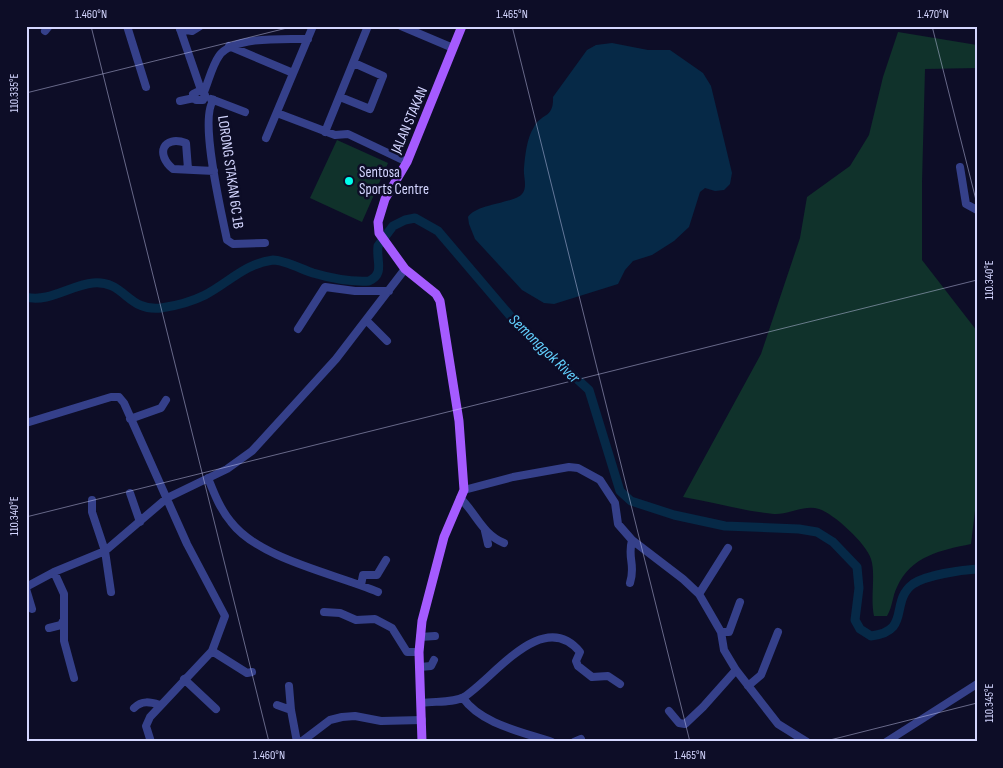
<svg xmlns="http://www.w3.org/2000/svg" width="1003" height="768" font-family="'Sofia Sans Condensed',sans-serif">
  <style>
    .green { fill: #10322b }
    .water { fill: #062947 }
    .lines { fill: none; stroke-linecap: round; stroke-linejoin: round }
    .river { stroke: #062947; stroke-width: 9 }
    .minor { stroke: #35408a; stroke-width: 8 }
    .major { stroke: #a55bff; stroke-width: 9 }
    .ticks { fill: none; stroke: #d4d6ff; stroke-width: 1; stroke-opacity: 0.45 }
    .poi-dot { fill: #00ffec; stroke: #0d0d27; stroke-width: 2 }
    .labels { text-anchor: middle; stroke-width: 5; stroke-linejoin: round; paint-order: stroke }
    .street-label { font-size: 15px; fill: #d4d6ff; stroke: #0d0d27 }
    .poi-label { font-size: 15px; fill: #d4d6ff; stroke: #0d0d27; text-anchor: start }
    .water-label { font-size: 16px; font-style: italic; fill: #62d1ff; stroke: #0d0d27 }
    .neatline { fill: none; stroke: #d4d6ff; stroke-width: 2 }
    .ticks-label { font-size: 12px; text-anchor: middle; fill: #d4d6ff }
  </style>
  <rect width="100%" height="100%" fill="#0d0d27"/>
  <path class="green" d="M898,32l79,13v23l-52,1 -3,113v78l55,71v163l-6,50c-30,6 -60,12 -74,43 -5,10 -4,19 -10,29h-13c-4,-19 2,-41 -3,-57 -4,-15 -38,-46 -52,-50 -15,-5 -30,6 -45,5 -31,-3 -61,-12 -91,-17l78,-143 39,-116 7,-41 43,-31 19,-31 14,-58z
    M337,140l51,23 -26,59 -52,-24z"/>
  <path class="water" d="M612,43l36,7h22l33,23 8,13 21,87 -2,11 -6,6 -9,1 -10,-3 -5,4 -11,35 -15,14 -22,14 -19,6 -8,9 -7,14 -64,20 -10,-1 -22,-13 -47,-51 -6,-15 -1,-7c8,-13 47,-14 54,-23 6,-7 1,-18 2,-26 1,-12 3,-31 10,-41 7,-14 20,-8 19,-30l34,-47 9,-5z"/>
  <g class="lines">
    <path class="river" d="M26,297c22,6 45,-12 67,-14 32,-3 34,29 68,25 14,-2 32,-7 44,-13 23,-12 41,-32 68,-35 11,0 28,9 40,13 17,5 38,9 56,8 16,-7 7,-20 9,-35l15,-20 12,-6 10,-2 23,13 80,94 71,65 31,101 11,10 43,14 51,11 74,3 18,3 16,10 24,25 2,21 -4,32 5,9 11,7c41,-5 18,-34 42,-52 13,-9 48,-14 64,-15"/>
    <path class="minor" d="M127,26l19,61
      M179,26l22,64 4,5 -2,5h-7l-3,-6 8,-4
      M401,26l52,22
      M180,29l12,2 8,-5
      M45,31l4,-5
      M229,46l64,27
      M204,92c5,-12 8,-26 15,-36 13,-20 67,-17 89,-17
      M340,97l30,12 13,-33 -29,-13
      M211,99l34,13
      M214,100c-16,16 8,115 13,140l6,4 32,-1
      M180,101l14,-3
      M277,113l58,22 13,-1 59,28
      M325,132l43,-106
      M266,138l47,-112
      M960,167l6,37 11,6
      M188,169l-2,-26c-23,-8 -31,11 -13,26l41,2
      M366,320l21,21
      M298,329l27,-42 30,4h34
      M130,419l31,-11 5,-8
      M26,423l85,-26h8l5,6 63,141 38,72 -13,35 -62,66 -4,9 5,16
      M208,478c6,15 12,31 23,44 28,37 105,52 147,70
      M464,490l49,-13 56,-10 9,1 22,12 15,23 3,21 14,16 51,39 16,15 22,38 3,18 12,20 42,54 29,18
      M130,493l10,29
      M460,498c16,15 22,36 44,45
      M92,500v12l13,39 6,41
      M485,531l3,13
      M54,572l10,22v47l10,37
      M630,583c6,-19 -3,-24 2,-43
      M361,585l2,-10h14l9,-15
      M26,587l28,-15 51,-21 62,-53 60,-29 25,-18 84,-92 69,-90
      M26,589l6,20
      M699,594l29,-46
      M324,612l16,1 16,7 19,-1 17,9 15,24h12
      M49,628l12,-3 2,-4
      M721,632h8l11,-30
      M420,637l15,-1
      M212,651l35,22 5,-1
      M420,667l11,-1 3,-6
      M184,679l32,30
      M289,686l2,24 6,32
      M748,686l13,-11 17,-43
      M463,698c18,26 60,34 89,44
      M422,703c12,-2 32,0 42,-6 30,-19 79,-90 116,-45l-4,9 2,5 14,11 16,-1 12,8
      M277,705l14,5
      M134,708c8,-8 16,-6 26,-3
      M669,711l10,12 6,1 18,-17 33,-37
      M301,742l29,-22 12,-3 13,-1 26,5 41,-1
      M574,742l7,-3
      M886,742l91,-58"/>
    <path class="major" d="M422,742l-3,-90 3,-31 22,-84 20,-47 -5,-69 -19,-120 -4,-7 -31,-25 -26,-36 -1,-11 7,-23 22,-37 55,-136"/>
  </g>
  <path class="ticks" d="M91,26l178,716M512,26l178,716M932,26l45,178M26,93l269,-67M26,517l951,-237M822,742l155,-39"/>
  <circle class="poi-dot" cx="349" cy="181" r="5"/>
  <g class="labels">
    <g class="street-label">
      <text transform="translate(409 120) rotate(-67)" y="5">JALAN STAKAN</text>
      <text transform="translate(231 172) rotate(82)" y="5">LORONG STAKAN 6C 1B</text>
    </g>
    <g class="poi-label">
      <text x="359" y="177">Sentosa<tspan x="359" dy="17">Sports Centre</tspan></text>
    </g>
    <g class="water-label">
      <text transform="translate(545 348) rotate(44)" y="6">Semonggok River</text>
    </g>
  </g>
  <rect width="1003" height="768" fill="none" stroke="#0d0d27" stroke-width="55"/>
  <rect x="28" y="28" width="948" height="712" class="neatline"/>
  <g class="ticks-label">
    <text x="91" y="18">1.460°N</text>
    <text x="512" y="18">1.465°N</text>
    <text x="933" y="18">1.470°N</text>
    <text transform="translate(14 93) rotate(-90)" y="4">110.335°E</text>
    <text transform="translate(989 280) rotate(-90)" y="4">110.340°E</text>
    <text transform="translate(14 516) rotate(-90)" y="4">110.340°E</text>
    <text transform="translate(989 703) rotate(-90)" y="4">110.345°E</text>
    <text x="269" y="759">1.460°N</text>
    <text x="690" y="759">1.465°N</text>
  </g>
</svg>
